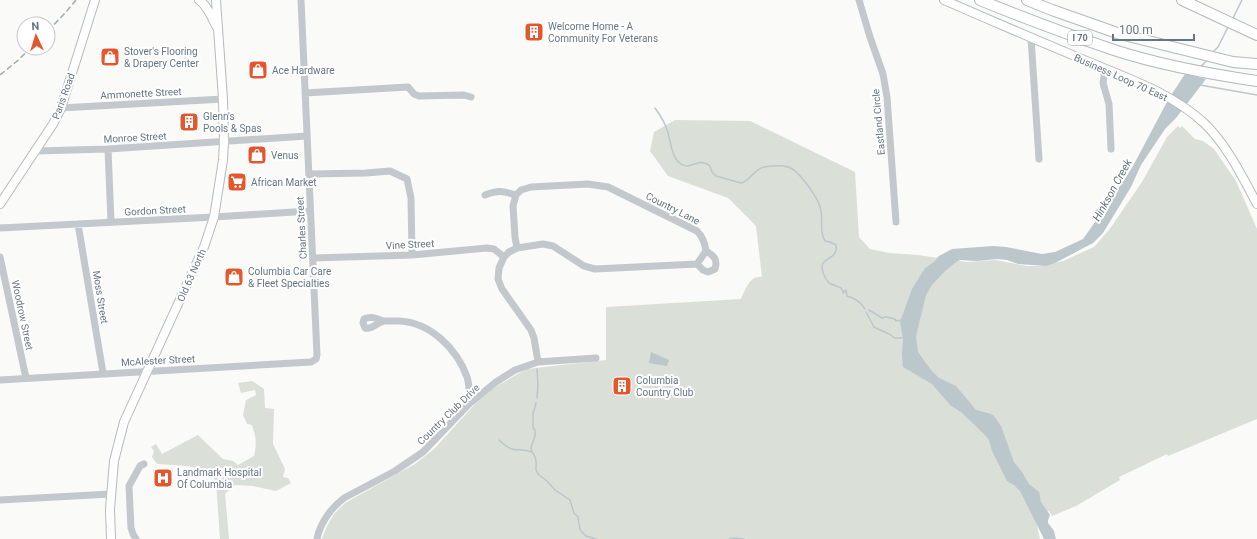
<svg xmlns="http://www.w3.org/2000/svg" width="1257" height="539" font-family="Roboto,sans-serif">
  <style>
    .green { fill: #dadfd7 }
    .water { fill: #bbc7cb }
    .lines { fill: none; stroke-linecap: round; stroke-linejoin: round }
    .stream { stroke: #bbc7cb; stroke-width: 1.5 }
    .major-casing { stroke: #b5babe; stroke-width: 10 }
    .highway-casing { stroke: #b4b9bd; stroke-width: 12 }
    .minor { stroke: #c3c8cc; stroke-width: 7 }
    .major { stroke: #fff; stroke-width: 8 }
    .highway { stroke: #fff; stroke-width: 10 }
    .rail { stroke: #a2aab0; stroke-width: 1.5; stroke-dasharray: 6 3; stroke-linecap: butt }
    .labels { text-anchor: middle; stroke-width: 4; stroke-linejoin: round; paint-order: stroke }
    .shield { fill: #fff; stroke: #939fa8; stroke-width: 1 }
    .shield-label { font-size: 9px; font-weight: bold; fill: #657683 }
    .poi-label { font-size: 10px; fill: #657683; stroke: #fff; text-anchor: start }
    .street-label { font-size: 10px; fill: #657683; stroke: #fff }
    .water-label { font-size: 11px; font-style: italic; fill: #60757c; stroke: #fff }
  </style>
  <rect width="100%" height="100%" fill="#fafaf8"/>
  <path class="green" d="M675,120l75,1 105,51 4,65 11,12 19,4 29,2 48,7 29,-2 32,6h13l23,-5 31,-14 15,-17 33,-48 25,-45 11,-11 2,2 2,-2 13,13 8,2 11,8 22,32 21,48v190l-89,37 -1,-2 -48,23 1,3 -44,26 -24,10 -3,-5 -14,6 5,22h-718l4,-11 8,-14 11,-11 70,-39 19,-15 42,-46 18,-15 20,-12 13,-7 79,-9v-53l135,-8c4,-9 9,-24 21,-22l-6,-51 -28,-28 -60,-22 -18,-25 4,-19z
    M252,381l12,8 1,19 9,1 -1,35 12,25 -2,8 5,1 3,5 -15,8 -23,-5 -18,-1 -10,9 4,45h-9l-4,-57c-2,-3 -3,-7 -5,-8 -10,-9 -41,-9 -54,-10l-5,-7 2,-6 -3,-4 5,-3 6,10 36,-19 25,24 10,2 5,4 16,-9c3,-12 2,-19 -2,-31l-5,-1 -4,-9 3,-15 10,-5 -1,-5 -14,3 -3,-10z"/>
  <path class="water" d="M1185,74l21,5 -30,39 -11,11 -24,36 -10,22 -28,46 -10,10 -38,20 -9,3 -28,-2 -11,-4 -10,-1 -20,2 -17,-1 -4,2 -11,9 -13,14 -6,10 -10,41 2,16 13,18 8,8 17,8 20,24 15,4 3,2 7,10 13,36 8,10 7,12 10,8 2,10 9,13 -2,5v3l6,8 2,8h-12l-24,-48 -6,-6 -7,-4 -15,-30 -3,-11 -5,-6 -23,-22 -11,-7 -18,-21 -29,-17 -1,-13 1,-15 -3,-17 12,-33 13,-21 9,-6 5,-6 13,-7 41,-3 13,1 36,7 13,-2 28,-13 17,-24 6,-11 17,-22 10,-16 35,-66z
    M651,352l18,8 -2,6 -18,-3z"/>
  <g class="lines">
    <path class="stream" d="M1232,20l10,-20
      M1213,52l5,-5 10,-20
      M1200,68l7,-8
      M1200,85l57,10
      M655,108c5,7 10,14 12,22 4,10 4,28 14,34 10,7 17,-8 29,2l2,6 4,4 25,7c9,-2 12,-13 23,-16 7,-1 17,-2 24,0 11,3 32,33 33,44 2,10 -2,21 4,30l5,1 6,3c2,10 -6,12 -12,17 -5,5 1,17 5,21 4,2 8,3 12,5l2,3v2l3,-3 1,6c8,2 14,6 18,13
      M869,310l13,8 4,-1 9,2 1,2 6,-1
      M866,312l8,15 15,7 6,4h10
      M537,369l1,16 -1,13
      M536,403l-3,11v14l2,2c2,7 -3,11 -4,18 0,5 3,5 4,9 2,4 1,8 1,13l2,4 9,7 8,9 15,10 4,13 4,4 2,13 6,6 10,3
      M499,440c4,3 8,8 13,9 7,2 13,0 19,3
      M729,539l5,-1 10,1"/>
    <defs>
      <path id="major" d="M199,0c8,5 13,17 17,26
        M944,0c48,21 97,42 145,62 40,17 83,31 115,61 23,22 38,53 53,81
        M0,204l53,-80 8,-16 34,-108
        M111,539l-1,-30 4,-48 10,-39 80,-175 10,-30 9,-57 1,-18 -1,-43 -7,-99"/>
      <path id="highway" d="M980,0c44,18 89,35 134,50 46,15 95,24 143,31
        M1027,0l25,10 68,24 113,28 24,2
        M1182,0l75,35"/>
    </defs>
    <use href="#major" class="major-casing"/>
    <use href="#highway" class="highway-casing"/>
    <path class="minor" d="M859,0l11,37 13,37 4,23 9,125
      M1031,38l8,121
      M1105,69l-2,14 6,21 2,45
      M305,93l103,-6 6,7 5,2 45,-1 7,2
      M61,108l162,-9
      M108,149l3,73
      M36,151l72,-2 199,-13
      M309,174l57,-1 24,-2 17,8 4,19 1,57
      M485,195c14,-5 17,-4 31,0
      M78,224l25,149
      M0,228l214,-11 96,-6
      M517,248l-2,-11 -2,-31 3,-11 5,-5 10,-3 57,-3 20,3 89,44c6,6 8,12 9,20l-9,13 -102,5 -11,-3 -31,-20 -10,-2 -26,4 -8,4 -5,5 -5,11 -1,11 4,10 29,41 3,8 4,24
      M0,257l26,121
      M313,258l99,-3 75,-7 7,1 10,8
      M697,264l6,6 5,2 7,-3c3,-10 -1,-13 -9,-18
      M383,321c-7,-3 -12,-5 -19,-2l-1,4 2,5c8,2 12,-6 19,-7 5,0 11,0 16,0 31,2 57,28 67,56 3,8 2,19 2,27
      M0,380l311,-18 5,-3 1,-4 -16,-355
      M0,500l111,-6
      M136,539l-3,-5 -2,-6 -2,-42 11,-20 4,-2
      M317,539c3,-16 14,-31 27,-41l51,-27 28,-19 46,-48 27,-22 19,-12 23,-8 58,-4"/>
    <use href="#major" class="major"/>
    <use href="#highway" class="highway"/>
    <path class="rail" d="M48,31l18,-19 10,-12
      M0,75l16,-13 15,-14"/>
  </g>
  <defs>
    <symbol id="building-square" viewBox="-11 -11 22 22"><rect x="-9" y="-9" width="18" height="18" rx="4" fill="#e4572e" stroke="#fff"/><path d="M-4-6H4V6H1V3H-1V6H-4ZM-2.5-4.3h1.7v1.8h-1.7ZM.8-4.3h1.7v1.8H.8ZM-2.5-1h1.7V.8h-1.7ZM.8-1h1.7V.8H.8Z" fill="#fff"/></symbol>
    <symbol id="shop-square" viewBox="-11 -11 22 22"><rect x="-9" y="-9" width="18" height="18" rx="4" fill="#e4572e" stroke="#fff"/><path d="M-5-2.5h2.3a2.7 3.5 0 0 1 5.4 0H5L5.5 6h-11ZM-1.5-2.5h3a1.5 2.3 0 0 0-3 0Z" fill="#fff"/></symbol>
    <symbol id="supermarket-square" viewBox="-11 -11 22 22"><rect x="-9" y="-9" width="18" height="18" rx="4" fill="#e4572e" stroke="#fff"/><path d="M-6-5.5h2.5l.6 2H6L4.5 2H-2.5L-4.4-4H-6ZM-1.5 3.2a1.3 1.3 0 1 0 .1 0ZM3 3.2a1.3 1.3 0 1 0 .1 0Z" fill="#fff"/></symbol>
    <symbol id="hospital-square" viewBox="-11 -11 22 22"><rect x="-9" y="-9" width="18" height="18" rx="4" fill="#e4572e" stroke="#fff"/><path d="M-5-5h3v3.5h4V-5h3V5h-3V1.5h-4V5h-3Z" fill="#fff"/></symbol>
  </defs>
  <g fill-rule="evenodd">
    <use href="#building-square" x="523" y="21" width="22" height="22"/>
    <use href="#shop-square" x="99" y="46" width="22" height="22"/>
    <use href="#shop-square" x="247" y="59" width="22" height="22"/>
    <use href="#building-square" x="178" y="111" width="22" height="22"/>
    <use href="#shop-square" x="246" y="144" width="22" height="22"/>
    <use href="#supermarket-square" x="226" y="171" width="22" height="22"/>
    <use href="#shop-square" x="223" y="266" width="22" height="22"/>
    <use href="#building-square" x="611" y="375" width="22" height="22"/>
    <use href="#hospital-square" x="152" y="467" width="22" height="22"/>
  </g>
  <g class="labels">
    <rect class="shield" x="1068" y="31" width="24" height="14" rx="3"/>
    <g class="shield-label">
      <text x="1080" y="41">I 70</text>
    </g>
    <g class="poi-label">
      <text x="548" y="30">Welcome Home - A<tspan x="548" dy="12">Community For Veterans</tspan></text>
      <text x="124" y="55">Stover's Flooring<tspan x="124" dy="12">&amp; Drapery Center</tspan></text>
      <text x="272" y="74">Ace Hardware</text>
      <text x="203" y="120">Glenn's<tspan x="203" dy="12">Pools &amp; Spas</tspan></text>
      <text x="271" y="159">Venus</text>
      <text x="251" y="186">African Market</text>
      <text x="248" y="275">Columbia Car Care<tspan x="248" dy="12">&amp; Fleet Specialties</tspan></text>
      <text x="636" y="384">Columbia<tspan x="636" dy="12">Country Club</tspan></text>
      <text x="177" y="476">Landmark Hospital<tspan x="177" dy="12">Of Columbia</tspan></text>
    </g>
    <g class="street-label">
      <text transform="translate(1121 77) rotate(24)" y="4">Business Loop 70 East</text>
      <text transform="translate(141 93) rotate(-3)" y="4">Ammonette Street</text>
      <text transform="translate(63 96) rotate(-70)" y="4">Paris Road</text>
      <text transform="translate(878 122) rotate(-95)" y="4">Eastland Circle</text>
      <text transform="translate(135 137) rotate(-3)" y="4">Monroe Street</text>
      <text transform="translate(673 208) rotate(27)" y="4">Country Lane</text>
      <text transform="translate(155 210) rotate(-3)" y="4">Gordon Street</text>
      <text transform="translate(301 228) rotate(-93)" y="4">Charles Street</text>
      <text transform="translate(410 244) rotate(-3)" y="4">Vine Street</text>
      <text transform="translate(191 275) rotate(-66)" y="4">Old 63 North</text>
      <text transform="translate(101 297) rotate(81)" y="4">Moss Street</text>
      <text transform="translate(23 315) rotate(78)" y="4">Woodrow Street</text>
      <text transform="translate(158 360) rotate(-3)" y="4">McAlester Street</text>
      <text transform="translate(448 414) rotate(-44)" y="4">Country Club Drive</text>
    </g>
    <g class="water-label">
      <text transform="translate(1112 190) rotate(-61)" y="4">Hinkson Creek</text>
    </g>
  </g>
  <g transform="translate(36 36) rotate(356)"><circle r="19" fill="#ffffff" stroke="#c1c8cd"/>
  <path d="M0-3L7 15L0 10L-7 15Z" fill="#e4572e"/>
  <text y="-6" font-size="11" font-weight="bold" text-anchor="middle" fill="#657683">N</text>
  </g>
  <path d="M1113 34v6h81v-6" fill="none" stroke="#657683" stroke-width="2"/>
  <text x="1119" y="34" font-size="12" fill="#657683" stroke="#ffffff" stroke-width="3" paint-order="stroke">100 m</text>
</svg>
